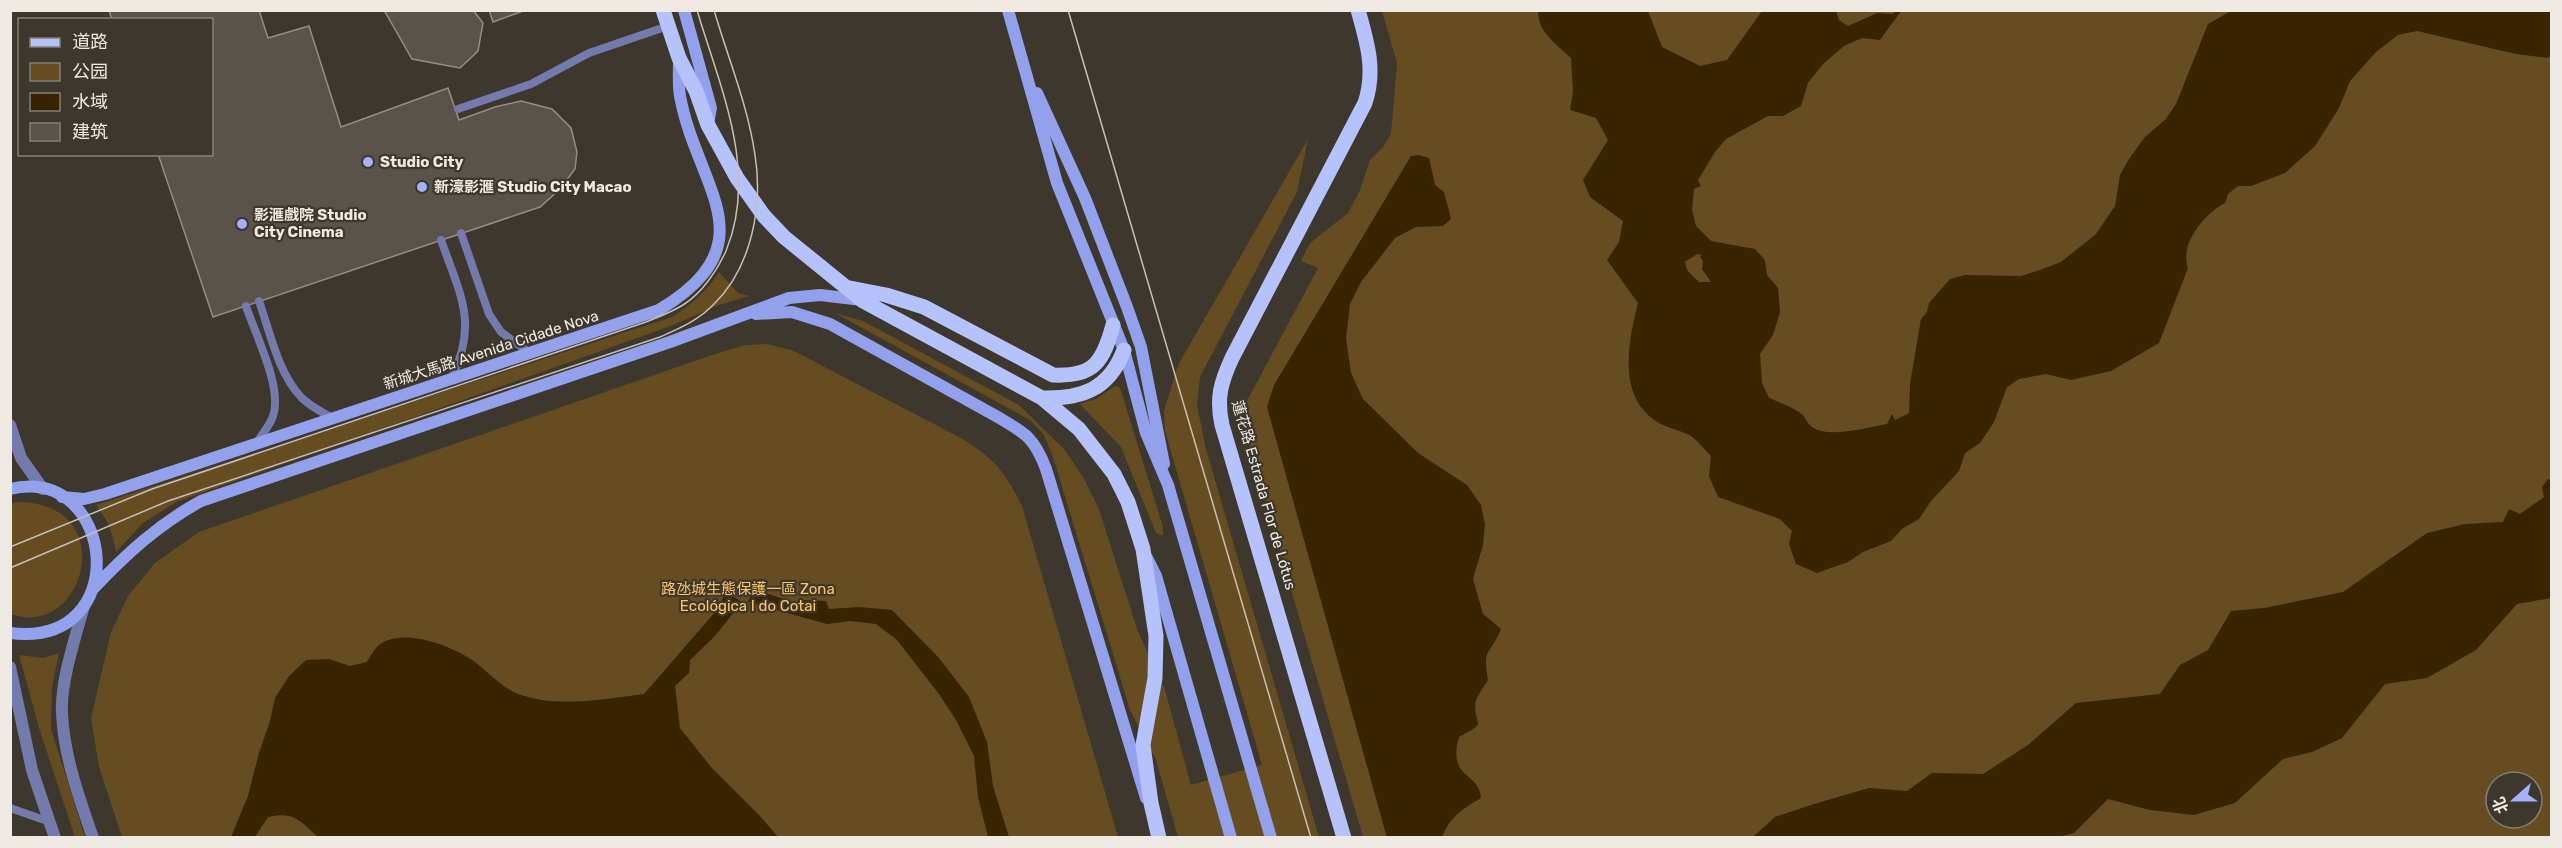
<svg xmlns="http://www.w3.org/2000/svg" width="2562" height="848" font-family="Rubik,'Noto Sans SC',sans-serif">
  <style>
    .green { fill: #664c21; fill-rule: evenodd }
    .water { fill: #382400; fill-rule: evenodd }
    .building { fill: #5a5349; stroke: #958d82; stroke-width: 1.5 }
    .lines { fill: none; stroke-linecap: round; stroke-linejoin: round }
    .service { stroke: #727bab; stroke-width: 8 }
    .tertiary { stroke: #727bab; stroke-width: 12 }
    .secondary { stroke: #93a1ec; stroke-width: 12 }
    .primary { stroke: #b6c2fc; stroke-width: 15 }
    .tram { stroke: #c5c0b9; stroke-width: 1.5 }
    .poi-dot { fill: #a4b2fc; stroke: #3d372d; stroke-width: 2 }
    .labels { text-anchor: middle; stroke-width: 4.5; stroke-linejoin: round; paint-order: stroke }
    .poi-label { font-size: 15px; font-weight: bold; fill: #eeeae3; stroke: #3d372d; text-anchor: start }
    .street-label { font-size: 15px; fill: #eeeae3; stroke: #3d372d }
    .park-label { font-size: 15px; fill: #fec462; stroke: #3d372d }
  </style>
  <rect width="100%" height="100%" fill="#3d372d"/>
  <path class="green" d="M1382,11h1169v826h-1188l-123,-423 78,-146 -17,-7 9,-18 38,-30 12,-23 10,-30 14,-14 7,-13 6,-70zM2496,782h36v36h-36z
    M1308,139l-11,53 -97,185 -3,28 9,44 113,388h-141l-22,-77 -26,-50 -77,-253 -9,-22 -14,-15 -195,-107 28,8 156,84 46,45 18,27 16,32 38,120 28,61 26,95 71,-20 -97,-334 -1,-20 14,-46z
    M719,272l19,21 11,3 -33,10 -45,20 -495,176 -33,21 -27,29c-3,-18 -8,-32 -20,-47l576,-188c20,-13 34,-25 47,-45z
    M767,344l27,7 165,86c35,21 45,33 63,69l96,331h-996l-23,-70 -8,-49 20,-86 17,-36 27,-33 44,-31 516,-178 30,-9z
    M1115,386l4,1 3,7 41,133v9l-7,-3 -35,-86 -41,-43 16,-5z
    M15,502c108,-2 70,139 -4,112l-1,-110z
    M59,653l-7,34 -1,42 34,108h-10l-36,-109 -20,-73 24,3z"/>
  <path class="water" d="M1538,11h110l14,36 38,19 27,-6 35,-49h74l3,9 9,6 29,-13 16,1 3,-3h5l-21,29 -18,-2 -18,8 -21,18 -15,19 -7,23 -18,10h-15l-42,23 -11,13 -17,28 3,6 -7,3 -2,21 4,16 15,15 44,8 10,11 2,15 11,13 2,24 -7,23 -13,19 2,29 7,15c12,5 24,9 34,17 3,4 5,9 9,12 16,12 56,0 75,-3l5,-10 3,6 14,-7 1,-29 11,-65 6,-7 2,-9 21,-24 15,-4 56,1 19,-6 21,-8 35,-28 19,-28 5,-31 9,-16 16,-22 20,-17 11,-16 32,-80 23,-13h320l1,44 -5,3 -31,-4 -99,-23 -19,4 -22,17 -26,29 -11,27 -24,38 -30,27 -34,13h-13l-10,8 -3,9c-20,10 -46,41 -37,65l-29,75 -48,28 -40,9 -25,-6 -27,5 -12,8 -13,35 -14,21 -15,10 -6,18 -28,30 -12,18 -17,10 -11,12 -28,11 -15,10 -31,11 -21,-9 -7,-20 3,-13 -12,-12 -62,-22 -9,-21 2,-20c-6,-6 -13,-15 -20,-20 -9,-5 -20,-7 -30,-12 -45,-24 -33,-81 -23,-121l-31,-43 12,-18 4,-21 -33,-24 -7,-17 25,-40 -12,-22 -26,-8 3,-18 -2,-34c-15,-14 -33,-26 -33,-47zM1697,254l5,1 -2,2 3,4 -1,8 9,13h-12l-12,-12 -2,-8z
    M1419,155l10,3 6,27 9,7 7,27 -8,7 -27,1 -21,11 -34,44 -11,22 -4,34 5,35 12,26 55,54 49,32 14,20 4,19 -2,21 -10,34 10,35 18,15c-11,27 -19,18 -13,51 -4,7 -10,14 -12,21 -5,25 16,19 -17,36 -12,43 20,34 22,61 -19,11 -31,19 -39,39l-55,1 -120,-431 7,-22 137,-229z
    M2548,479l4,1 -1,118 -34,6 -41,46 -49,28 -42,6 -43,54 -30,14 -29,7 -48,44 -41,12 -44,-5 -42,-11 -34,34 -16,4h-305l22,-20 39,-13 55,-16 38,3 25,-18 51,1 45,-29 48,-42 84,-9 20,-29 28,-15 23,-39 33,-3 79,-16 84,-59 38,-9 38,-2 6,-13 11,5 24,-17 -2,-10z
    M753,589l46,15 4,-4 23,1 3,8 30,-2 33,3 47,48 30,39 18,45 6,44 16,51h-21l-10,-40 -4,-41 -18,-36 -17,-26 -42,-54 -21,-16 -26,-3 -23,3 -79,-22z
    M726,592l16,10 -27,34 -25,24 -1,13 -14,13 5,42 31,39 49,49 18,21h-460c-18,-16 -24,-26 -50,-20l-13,20h-24l17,-41 11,-43 11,-32 5,-23 14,-22 17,-16 23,-1 21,7 17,-4c3,-5 6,-11 10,-15 20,-20 66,-4 87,8 19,10 32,29 52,38 39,16 88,6 128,1l72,-83z"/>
  <path class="building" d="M109,10h150l9,28 41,-12 32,101 107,-39 11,32 36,-13 26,-6 31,8 19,19 6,24 -2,17 -15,20 -20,18 -327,110 -55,-163h54v-134h-100z
    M384,10h89l10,13 -5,28 -18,17 -48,-9z
    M489,10h37l-33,12z"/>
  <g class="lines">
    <path class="service" d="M458,109l73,-25 58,-31 79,-27
      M461,233l28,81 12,18 29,21
      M441,240c19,54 38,84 10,139
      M259,301c11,31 19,72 42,96 8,9 22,15 32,22
      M246,306c9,28 37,82 27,110 -3,10 -12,19 -17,28
      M10,808l40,14"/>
    <path class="tertiary" d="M10,425l11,33 22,31
      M84,606c-8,29 -24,77 -22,107 2,44 17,84 31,125
      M10,667l22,103 23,68"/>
    <path class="secondary" d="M684,10l27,98 -3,16
      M1008,10l49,173 67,167 22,83 22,52 103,353
      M1037,93l48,105 42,109 14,40 23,117
      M756,314l36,-2 38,12 166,92c29,17 38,21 50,53l100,329
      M10,489c106,-25 125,160 0,144
      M62,497l22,2 21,-5 554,-184c112,-68 38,-121 21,-214 -2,-11 -1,-25 -1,-37
      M1147,558l9,18 75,262
      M93,589c33,-35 66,-65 108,-88l469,-159 119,-44 31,-3 42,5"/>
    <path class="primary" d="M663,10l16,48 17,33 12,34 29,53 27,38 20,21 79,64 179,97 37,31 35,45 14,28 15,47 13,87 -1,42 -12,67 8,58 8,35
      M850,288l36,7 38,12 129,68c41,2 50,-13 60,-50
      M1042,398c39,1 67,-8 82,-48
      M1344,838l-122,-413c-6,-27 -1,-43 10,-67l133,-255c11,-33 2,-61 -7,-93"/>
    <path class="tram" d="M1068,10l243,828
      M10,547l142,-58 494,-167c12,-5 26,-10 37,-17 19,-12 34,-34 43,-54 33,-80 -6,-163 -29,-241
      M10,568l158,-67 492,-164c20,-9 39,-17 54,-33 38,-37 49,-99 41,-149 -7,-49 -27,-97 -41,-145"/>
  </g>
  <g class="poi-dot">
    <circle cx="368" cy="162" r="6"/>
    <circle cx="422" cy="187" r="6"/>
    <circle cx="242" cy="224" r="6"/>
  </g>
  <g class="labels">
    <g class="poi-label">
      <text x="380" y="167">Studio City</text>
      <text x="434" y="192">新濠影滙 Studio City Macao</text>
      <text x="254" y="220">影滙戲院 Studio<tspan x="254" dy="17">City Cinema</tspan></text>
    </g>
    <g class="street-label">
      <text transform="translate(491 350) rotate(-18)" y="5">新城大馬路 Avenida Cidade Nova</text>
      <text transform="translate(1264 495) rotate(74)" y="5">蓮花路 Estrada Flor de Lótus</text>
    </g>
    <g class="park-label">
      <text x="748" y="594">路氹城生態保護一區 Zona<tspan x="748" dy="17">Ecológica I do Cotai</tspan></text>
    </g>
  </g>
  <rect width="2562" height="848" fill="none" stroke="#eeeae3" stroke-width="24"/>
  <rect x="18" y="18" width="195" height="138" fill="#3d372d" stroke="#847f76" stroke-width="1.5"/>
  <rect x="30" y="38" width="30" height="9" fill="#b6c2fc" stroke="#847f76" stroke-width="1.5"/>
  <text x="72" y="48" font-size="18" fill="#eeeae3">道路</text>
  <rect x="30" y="63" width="30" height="18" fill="#664c21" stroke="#847f76" stroke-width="1.5"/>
  <text x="72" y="78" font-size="18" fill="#eeeae3">公园</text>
  <rect x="30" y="93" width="30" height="18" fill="#382400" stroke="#847f76" stroke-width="1.5"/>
  <text x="72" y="108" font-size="18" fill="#eeeae3">水域</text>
  <rect x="30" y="123" width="30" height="18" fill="#5a5349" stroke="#847f76" stroke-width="1.5"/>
  <text x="72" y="138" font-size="18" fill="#eeeae3">建筑</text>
  <g transform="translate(2514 800) rotate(249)"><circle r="28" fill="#3d372d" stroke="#847f76" stroke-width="1.5"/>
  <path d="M0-4.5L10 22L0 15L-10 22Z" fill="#a4b2fc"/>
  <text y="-9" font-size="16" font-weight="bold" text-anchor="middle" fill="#eeeae3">北</text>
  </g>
</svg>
